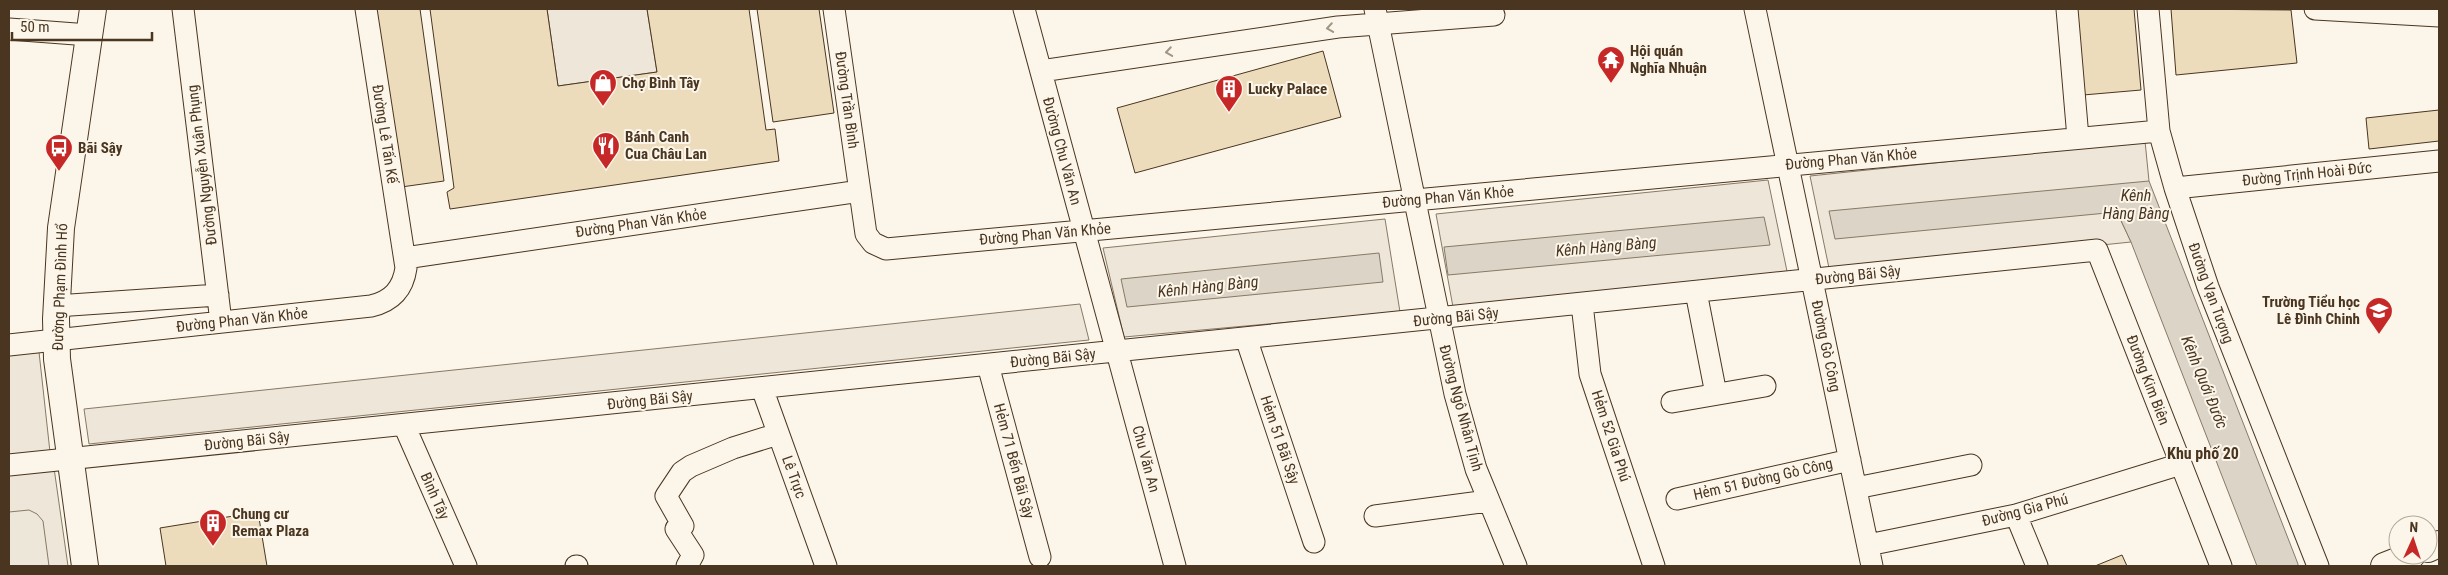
<svg xmlns="http://www.w3.org/2000/svg" width="2448" height="575" font-family="'Roboto Condensed',sans-serif">
  <style>
    .green { fill: #ede6d9; stroke: #887966 }
    .parking { fill: #ede7d9; stroke: #887966 }
    .water { fill: #dcd4c6; stroke: #887966 }
    .building { fill: #ecdcbc; stroke: #4a3520 }
    .lines { fill: none; stroke-linecap: round; stroke-linejoin: round }
    .minor-casing { stroke: #4a3520; stroke-width: 23 }
    .major-casing { stroke: #4a3520; stroke-width: 28 }
    .minor { stroke: #fbf6e9; stroke-width: 21 }
    .major { stroke: #fbf6e9; stroke-width: 26 }
    .oneway { stroke: #a29684 }
    .labels { text-anchor: middle; stroke-width: 4; stroke-linejoin: round; paint-order: stroke }
    .poi-label { font-size: 15px; font-weight: bold; fill: #4a3520; stroke: #fbf6e9; text-anchor: start }
    .street-label { font-size: 15px; fill: #4a3520; stroke: #fbf6e9 }
    .water-label { font-size: 16px; font-style: italic; fill: #4a3520; stroke: #fbf6e9 }
    .neighbourhood-label { font-size: 16px; font-weight: bold; fill: #4a3520; stroke: #fbf6e9 }
  </style>
  <rect width="100%" height="100%" fill="#fbf6e9"/>
  <path class="green" d="M547,9h100l10,63 -99,14z
    M2145,141l4,40 -32,31 14,30 -301,31 -20,-97z
    M1768,180l20,96 -335,31 -17,-93z
    M1385,219l15,93 -276,25 -21,-89z
    M1080,304l9,36 -1000,104 -5,-35z
    M39,352l11,100 -41,4v-101z
    M54,468l14,98h-59v-94z"/>
  <path class="parking" d="M29,510l8,4 6,7 6,45h-40v-54z"/>
  <path class="water" d="M2149,181l149,383v2h-41l-126,-324 -14,-30 -282,27 -6,-28z
    M1764,217l6,28 -322,30 -4,-28z
    M1379,253l4,29 -256,25 -6,-28z"/>
  <path class="building" d="M370,9h50l24,172 -50,7z
    M430,9h117l11,77 99,-14 -10,-63h102l17,121 9,-1 4,32 -329,48 -3,-17 7,-4z
    M757,9h62l15,104 -61,9z
    M2076,9h58l7,81 -58,5z
    M2171,9l120,1 6,53 -121,12z
    M1323,51l18,66 -206,56 -18,-65z
    M2439,110v31l-70,8 -3,-31z
    M258,512l9,54h-101l-6,-38z
    M2122,555l5,11h-32z"/>
  <g class="lines">
    <defs>
      <path id="minor" d="M183,9l38,313
        M834,9l32,225 7,9 13,6 1273,-118
        M1024,9l151,557
        M1375,9l80,385 21,75 40,97
        M1755,9l117,557
        M2067,9l11,129
        M2148,9l11,122 16,57 33,99 110,279
        M2315,9l124,7
        M9,29l80,6
        M1041,71l297,-44 156,-12
        M2175,188l264,-27
        M405,258l455,-67
        M1696,292l20,102
        M1582,304l8,70 64,192
        M56,306l162,-11
        M1246,338l68,204
        M9,345l362,-39c21,-5 32,-17 35,-38l-40,-259
        M988,365l52,192
        M762,388l64,178
        M1672,402l93,-16
        M404,425l62,141
        M9,465l2088,-215 124,316
        M1856,488l115,-23
        M1677,499l173,-39
        M2016,515l21,51
        M1375,516l113,-15
        M1868,545l148,-30 165,-51
        M576,566h1
        M687,566l6,-11 -17,-26 7,-3 -17,-30 16,-24 9,-6 42,-18 45,-14"/>
      <path id="major" d="M2428,549l11,-5
        M85,566l-28,-207 -1,-40 5,-91 32,-219
        M2384,566l28,-11"/>
    </defs>
    <use href="#minor" class="minor-casing"/>
    <use href="#major" class="major-casing"/>
    <use href="#minor" class="minor"/>
    <use href="#major" class="major"/>
  </g>
  <defs><path id="oneway-chevron" d="M-2-3.5L2.5 0L-2 3.5" fill="none" stroke-width="1.6" stroke-linecap="round" stroke-linejoin="round" transform="scale(1.25)"/></defs>
  <g class="oneway">
    <use href="#oneway-chevron" transform="translate(1330 28) rotate(171)"/>
    <use href="#oneway-chevron" transform="translate(1169 52) rotate(171)"/>
  </g>
  <defs>
    <symbol id="temple-pin" viewBox="-11 -11 22 30"><path d="M0 17L-7.5 6A9.5 9.5 0 1 1 7.5 6Z" fill="#c62828" stroke="#fbf6e9"/><path d="M0-6L5-2H3V0L6.5 2.5H4V6H1.5V3h-3V6H-4V2.5H-6.5L-3 0V-2H-5Z" fill="#fff"/></symbol>
    <symbol id="shop-pin" viewBox="-11 -11 22 30"><path d="M0 17L-7.5 6A9.5 9.5 0 1 1 7.5 6Z" fill="#c62828" stroke="#fbf6e9"/><path d="M-5-2.5h2.3a2.7 3.5 0 0 1 5.4 0H5L5.5 6h-11ZM-1.5-2.5h3a1.5 2.3 0 0 0-3 0Z" fill="#fff"/></symbol>
    <symbol id="building-pin" viewBox="-11 -11 22 30"><path d="M0 17L-7.5 6A9.5 9.5 0 1 1 7.5 6Z" fill="#c62828" stroke="#fbf6e9"/><path d="M-4-6H4V6H1V3H-1V6H-4ZM-2.5-4.3h1.7v1.8h-1.7ZM.8-4.3h1.7v1.8H.8ZM-2.5-1h1.7V.8h-1.7ZM.8-1h1.7V.8H.8Z" fill="#fff"/></symbol>
    <symbol id="restaurant-pin" viewBox="-11 -11 22 30"><path d="M0 17L-7.5 6A9.5 9.5 0 1 1 7.5 6Z" fill="#c62828" stroke="#fbf6e9"/><path d="M-5-6h1v4h1v-4h1v4h1v-4h1v5L-1.5 .5V6h-2V.5L-5-1ZM5-6V6H3V1.5H1.5Q1.5-4 5-6Z" fill="#fff"/></symbol>
    <symbol id="bus-pin" viewBox="-11 -11 22 30"><path d="M0 17L-7.5 6A9.5 9.5 0 1 1 7.5 6Z" fill="#c62828" stroke="#fbf6e9"/><path d="M-5-6H5V4H4V6H2V4H-2V6H-4V4H-5ZM-3.5-4V0h7V-4ZM-3.5 1.2v1.5H-2V1.2ZM2 1.2v1.5H3.5V1.2Z" fill="#fff"/></symbol>
    <symbol id="school-pin" viewBox="-11 -11 22 30"><path d="M0 17L-7.5 6A9.5 9.5 0 1 1 7.5 6Z" fill="#c62828" stroke="#fbf6e9"/><path d="M0-5L7-2L0 1L-7-2ZM-4 1L0 2.5L4 1V4Q0 6-4 4Z" fill="#fff"/></symbol>
  </defs>
  <g fill-rule="evenodd">
    <use href="#temple-pin" x="1595" y="44" width="32" height="43"/>
    <use href="#shop-pin" x="587" y="67" width="32" height="43"/>
    <use href="#building-pin" x="1213" y="73" width="32" height="43"/>
    <use href="#restaurant-pin" x="590" y="130" width="32" height="43"/>
    <use href="#bus-pin" x="43" y="132" width="32" height="43"/>
    <use href="#school-pin" x="2363" y="295" width="32" height="43"/>
    <use href="#building-pin" x="197" y="507" width="32" height="43"/>
  </g>
  <g class="labels">
    <g class="poi-label">
      <text x="1630" y="56">Hội quán<tspan x="1630" dy="17">Nghĩa Nhuận</tspan></text>
      <text x="622" y="88">Chợ Bình Tây</text>
      <text x="1248" y="94">Lucky Palace</text>
      <text x="625" y="142">Bánh Canh<tspan x="625" dy="17">Cua Châu Lan</tspan></text>
      <text x="78" y="153">Bãi Sậy</text>
      <text x="2360" y="307" text-anchor="end">Trường Tiểu học<tspan x="2360" dy="17">Lê Đình Chinh</tspan></text>
      <text x="232" y="519">Chung cư<tspan x="232" dy="17">Remax Plaza</tspan></text>
    </g>
    <g class="street-label">
      <text transform="translate(847 100) rotate(82)" y="5">Đường Trần Bình</text>
      <text transform="translate(385 134) rotate(81)" y="5">Đường Lê Tấn Kế</text>
      <text transform="translate(1062 151) rotate(75)" y="5">Đường Chu Văn An</text>
      <text transform="translate(1851 159) rotate(-5)" y="5">Đường Phan Văn Khỏe</text>
      <text transform="translate(202 165) rotate(-97)" y="5">Đường Nguyễn Xuân Phụng</text>
      <text transform="translate(2307 174) rotate(-6)" y="5">Đường Trịnh Hoài Đức</text>
      <text transform="translate(1448 197) rotate(-5)" y="5">Đường Phan Văn Khỏe</text>
      <text transform="translate(641 223) rotate(-8)" y="5">Đường Phan Văn Khỏe</text>
      <text transform="translate(1045 234) rotate(-5)" y="5">Đường Phan Văn Khỏe</text>
      <text transform="translate(1858 275) rotate(-6)" y="5">Đường Bãi Sậy</text>
      <text transform="translate(60 287) rotate(-88)" y="5">Đường Phạm Đình Hổ</text>
      <text transform="translate(2211 293) rotate(70)" y="5">Đường Vạn Tượng</text>
      <text transform="translate(1456 317) rotate(-6)" y="5">Đường Bãi Sậy</text>
      <text transform="translate(242 320) rotate(-6)" y="5">Đường Phan Văn Khỏe</text>
      <text transform="translate(1826 346) rotate(78)" y="5">Đường Gò Công</text>
      <text transform="translate(1053 358) rotate(-6)" y="5">Đường Bãi Sậy</text>
      <text transform="translate(2148 380) rotate(69)" y="5">Đường Kim Biên</text>
      <text transform="translate(650 400) rotate(-6)" y="5">Đường Bãi Sậy</text>
      <text transform="translate(1461 408) rotate(75)" y="5">Đường Ngô Nhân Tịnh</text>
      <text transform="translate(1611 436) rotate(72)" y="5">Hẻm 52 Gia Phú</text>
      <text transform="translate(1280 440) rotate(71)" y="5">Hẻm 51 Bãi Sậy</text>
      <text transform="translate(247 441) rotate(-6)" y="5">Đường Bãi Sậy</text>
      <text transform="translate(1146 459) rotate(75)" y="5">Chu Văn An</text>
      <text transform="translate(1014 461) rotate(75)" y="5">Hẻm 71 Bến Bãi Sậy</text>
      <text transform="translate(794 477) rotate(70)" y="5">Lê Trực</text>
      <text transform="translate(1763 479) rotate(-13)" y="5">Hẻm 51 Đường Gò Công</text>
      <text transform="translate(435 496) rotate(66)" y="5">Bình Tây</text>
      <text transform="translate(2025 510) rotate(-15)" y="5">Đường Gia Phú</text>
    </g>
    <g class="water-label">
      <text x="2136" y="201">Kênh<tspan x="2136" dy="18">Hàng Bàng</tspan></text>
      <text transform="translate(1606 246) rotate(-5)" y="6">Kênh Hàng Bàng</text>
      <text transform="translate(1208 286) rotate(-6)" y="6">Kênh Hàng Bàng</text>
      <text transform="translate(2205 382) rotate(68)" y="6">Kênh Quới Đước</text>
    </g>
    <g class="neighbourhood-label">
      <text x="2203" y="459">Khu phố 20</text>
    </g>
  </g>
  <rect width="2448" height="575" fill="none" stroke="#4a3520" stroke-width="20"/>
  <g transform="translate(2413 540) rotate(3)"><circle r="24" fill="#fbf6e9" stroke="#b4a999"/>
  <path d="M0-4L9 19L0 12L-9 19Z" fill="#c62828"/>
  <text y="-8" font-size="14" font-weight="bold" text-anchor="middle" fill="#4a3520">N</text>
  </g>
  <path d="M12 32v8h140v-8" fill="none" stroke="#4a3520" stroke-width="2.5"/>
  <text x="20" y="32" font-size="15" fill="#4a3520" stroke="#fbf6e9" stroke-width="4" paint-order="stroke">50 m</text>
</svg>
